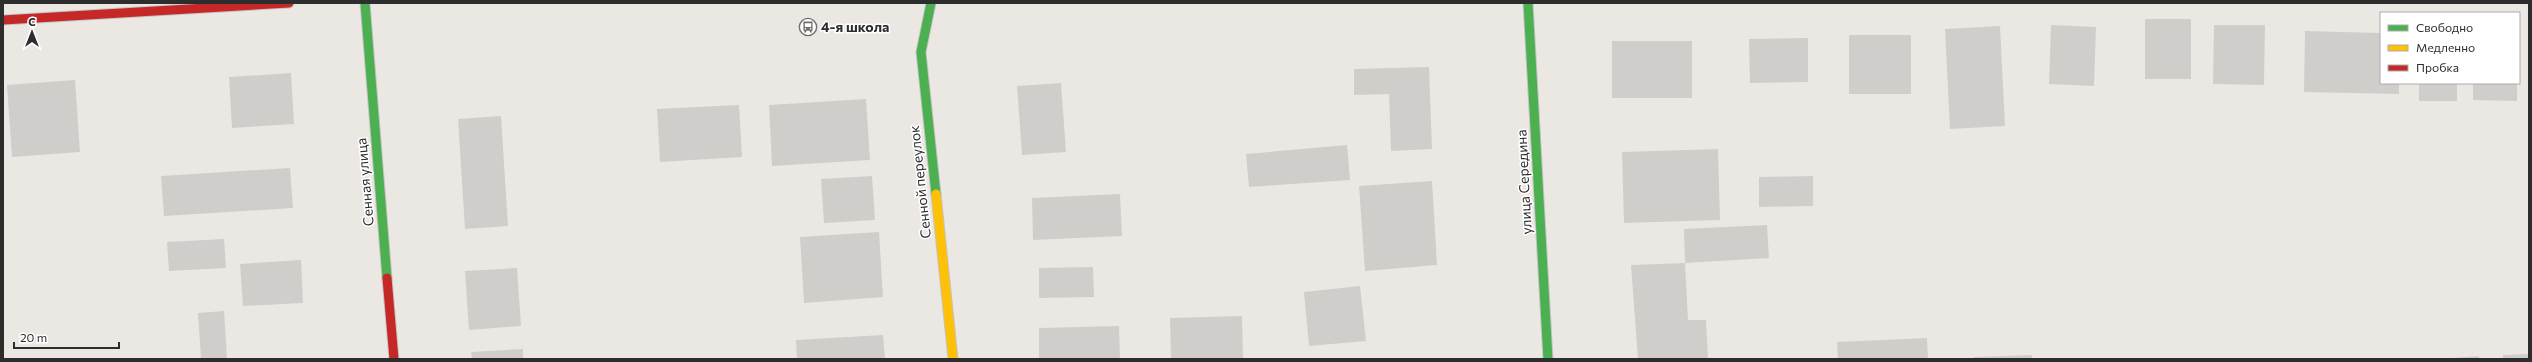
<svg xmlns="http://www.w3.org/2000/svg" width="2532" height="362" font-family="Commissioner,sans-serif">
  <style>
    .building { fill: #d0cecb }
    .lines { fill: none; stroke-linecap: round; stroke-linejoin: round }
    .fast-casing { stroke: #c5c4c4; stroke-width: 11 }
    .slow-casing { stroke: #c5c4c4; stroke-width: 11 }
    .jam-casing { stroke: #c5c4c4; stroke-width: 11 }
    .fast { stroke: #4caf50; stroke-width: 9 }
    .slow { stroke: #ffc107; stroke-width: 9 }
    .jam { stroke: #c62828; stroke-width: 9 }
    .labels { text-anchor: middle; stroke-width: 3; stroke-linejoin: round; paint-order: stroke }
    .poi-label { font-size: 14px; font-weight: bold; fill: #2d2d2d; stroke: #fff; text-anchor: start }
    .street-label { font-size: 14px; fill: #2d2d2d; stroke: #fff }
  </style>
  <rect width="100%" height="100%" fill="#ebe8e4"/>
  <path class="building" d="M2145,19h46v60h-46z
    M2051,25l45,2 -2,59 -45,-2z
    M2214,25h51l-1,60 -51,-1z
    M2000,26l5,100 -55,3 -5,-100z
    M2305,31l76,2v50h18v11l-95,-2z
    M1849,35h62v59h-62z
    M1808,38v44l-58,1 -1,-44z
    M1612,41h80v57h-80z
    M1429,67l3,82 -41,2 -2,-57 -35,1v-26z
    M291,73l3,51 -62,4 -3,-51z
    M75,80l5,72 -68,5 -5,-72z
    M1061,83l5,69 -44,3 -5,-69z
    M2419,83h38v18h-38z
    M2473,83h44v18l-44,-1z
    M866,99l4,61 -98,6 -3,-61z
    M739,105l3,52 -82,5 -3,-53z
    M501,116l7,110 -43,3 -7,-110z
    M1347,145l3,35 -101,7 -3,-33z
    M1718,149l2,71 -96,3 -2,-71z
    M290,168l3,40 -129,8 -3,-40z
    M872,176l3,44 -51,3 -3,-44z
    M1813,176v30l-54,1v-30z
    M1432,181l5,84 -72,6 -6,-85z
    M1120,194l2,42 -89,4 -1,-42z
    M1767,225l2,33 -84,5 3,57h18l2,39h-70l-7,-94 54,-2 -1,-34z
    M879,232l4,65 -79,6 -4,-66z
    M224,239l2,29 -57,3 -2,-29z
    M301,260l2,43 -60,3 -3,-42z
    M1093,267l1,30 -55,1v-30z
    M517,268l4,58 -52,4 -4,-59z
    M1360,286l6,55 -57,5 -5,-54z
    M224,311l3,48h-26l-3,-46z
    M1242,316l1,43h-72l-1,-41z
    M1119,326l1,33h-81v-31z
    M883,335l2,24h-88l-1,-19z
    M1927,338l1,21h-90l-1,-17z
    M523,349v10h-51l-1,-7z
    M2529,354v5h-26v-4z
    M2032,355v4h-58v-2z
    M2479,356v3h-27v-1z"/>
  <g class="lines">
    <defs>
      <path id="fast" d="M365,3l22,275
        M931,3l-10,49 15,142
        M1528,3l20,356"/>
      <path id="slow" d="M936,194l17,165"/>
      <path id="jam" d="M3,20l286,-17
        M387,278l7,81"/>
    </defs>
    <use href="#fast" class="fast-casing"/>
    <use href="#slow" class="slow-casing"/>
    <use href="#jam" class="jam-casing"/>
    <use href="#fast" class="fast"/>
    <use href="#slow" class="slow"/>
    <use href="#jam" class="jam"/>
  </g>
  <defs>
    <symbol id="bus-ring" viewBox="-11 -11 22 22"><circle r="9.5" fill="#fff" stroke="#706e6d" stroke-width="1.5"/><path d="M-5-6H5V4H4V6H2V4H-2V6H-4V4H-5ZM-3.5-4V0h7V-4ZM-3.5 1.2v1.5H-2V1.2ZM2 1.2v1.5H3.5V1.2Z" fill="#706e6d"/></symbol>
  </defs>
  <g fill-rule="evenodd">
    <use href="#bus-ring" x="798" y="17" width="20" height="20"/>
  </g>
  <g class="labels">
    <g class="poi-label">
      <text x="821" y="32">4-я школа</text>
    </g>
    <g class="street-label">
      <text transform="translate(365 182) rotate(-95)" y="5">Сенная улица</text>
      <text transform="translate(920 182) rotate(-96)" y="5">Сенной переулок</text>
      <text transform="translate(1524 182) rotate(-93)" y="5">улица Середина</text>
    </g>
  </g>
  <rect width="2532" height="362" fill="none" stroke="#2d2d2d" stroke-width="8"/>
  <rect x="2380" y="12" width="140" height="72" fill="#ffffff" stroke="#ababab"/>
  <rect x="2388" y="25" width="20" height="6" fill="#4caf50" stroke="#ababab"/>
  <text x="2416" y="32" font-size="12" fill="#2d2d2d">Свободно</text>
  <rect x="2388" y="45" width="20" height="6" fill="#ffc107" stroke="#ababab"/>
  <text x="2416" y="52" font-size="12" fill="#2d2d2d">Медленно</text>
  <rect x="2388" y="65" width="20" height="6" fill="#c62828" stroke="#ababab"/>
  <text x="2416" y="72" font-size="12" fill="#2d2d2d">Пробка</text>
  <g transform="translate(32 32)" stroke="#ffffff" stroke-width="3" paint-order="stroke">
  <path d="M0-3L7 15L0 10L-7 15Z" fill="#2d2d2d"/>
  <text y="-6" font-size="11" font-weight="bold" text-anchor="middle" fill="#2d2d2d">С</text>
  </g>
  <path d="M14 342v6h105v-6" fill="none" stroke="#2d2d2d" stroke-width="2"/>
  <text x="20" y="342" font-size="12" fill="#2d2d2d" stroke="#ffffff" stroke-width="3" paint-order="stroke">20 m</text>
</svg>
